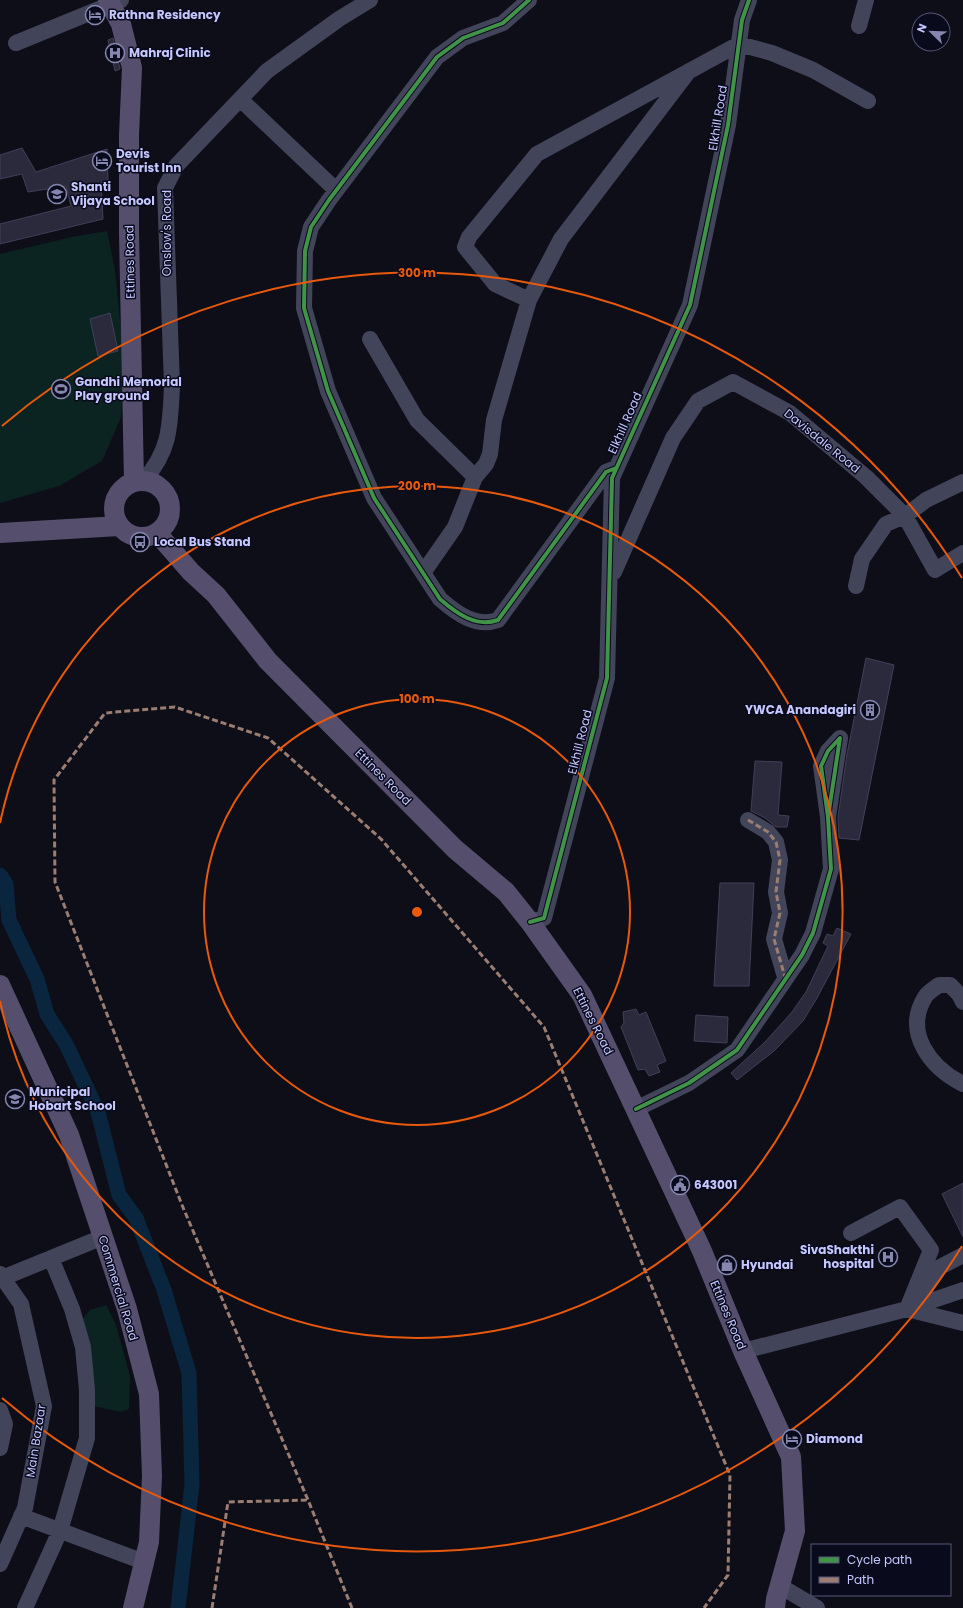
<svg xmlns="http://www.w3.org/2000/svg" width="963" height="1608" font-family="Poppins,sans-serif">
  <style>
    .green { fill: #0c2421 }
    .lines { fill: none; stroke-linecap: round; stroke-linejoin: round }
    .canal { stroke: #09263e; stroke-width: 15 }
    .building { fill: #2b2a3c; stroke: #403f58 }
    .minor { stroke: #42445a; stroke-width: 16 }
    .major { stroke: #554f6d; stroke-width: 20 }
    .quiet { stroke: #9b7d72; stroke-width: 3; stroke-dasharray: 6 3; stroke-linecap: butt }
    .cycleway-casing { stroke: #0a0a1d; stroke-width: 6 }
    .cycleway { stroke: #419447; stroke-width: 4 }
    .ring { fill: none; stroke: #e8590c; stroke-width: 2 }
    .labels { text-anchor: middle; stroke-width: 3; stroke-linejoin: round; paint-order: stroke }
    .poi-label { font-size: 12px; font-weight: bold; fill: #c5c8ff; stroke: #0a0a1d; text-anchor: start }
    .street-label { font-size: 12px; fill: #c5c8ff; stroke: #0a0a1d }
    .centre { fill: #e8590c; stroke: #0a0a1d; stroke-width: 2 }
    .ring-label { font-size: 12px; text-anchor: middle; font-weight: bold; fill: #e8590c; stroke: #0a0a1d; stroke-width: 3; stroke-linejoin: round; paint-order: stroke }
  </style>
  <rect width="100%" height="100%" fill="#0e0e19"/>
  <path class="green" d="M107,231l8,39 9,91 -3,56 -19,44 -43,25 -59,17v-249l72,-17z
    M106,1305l10,20 14,51 -1,33 -8,3 -28,-6 -11,-86 8,-10z"/>
  <g class="lines">
    <path class="canal" d="M0,875l6,9 3,36 28,59 10,35 20,32 31,66 21,83 17,23 28,72 25,83 3,111 -14,124"/>
  </g>
  <path class="building" d="M113,38l7,31 -5,2 -7,-31z
    M22,148l14,24 71,-23 1,32 -7,2 2,36 -103,25v-20l71,-18 -5,-20 -38,6 -6,-18 -22,5v-24z
    M110,313l8,38 -20,5 -8,-37z
    M866,658l28,7 -35,175 -20,-2 -1,-21 9,-63z
    M755,761l27,1 -4,53 11,1 -2,11h-11l-11,-9 -14,-7z
    M720,883h34l-5,103h-35z
    M837,928l14,6 -34,64 -14,23 -29,30 -37,29 -6,-7 34,-31 27,-30 14,-20 22,-46 -5,-3 4,-9 6,2z
    M636,1009l3,6 7,-3 20,49 -9,4 3,7 -11,4 -4,-7 -7,1 -17,-43 3,-4 -1,-11z
    M696,1015l32,2 -1,26 -33,-2z
    M963,1183v54l-21,-43z"/>
  <g class="lines">
    <path class="minor" d="M529,0l-26,23 -40,15 -26,19 -108,143 -18,27 -6,24 -1,57 24,83 46,107 66,101c16,14 36,29 58,21l108,-148 10,-4
      M859,26l7,-26
      M16,43l105,-43
      M240,99l96,91
      M529,300l-34,-16 -30,-37 4,-10 68,-83 202,-110 33,9 41,17 55,31
      M370,339l47,81 58,57
      M144,480c27,-30 26,-56 28,-94l-7,-198 11,-22 91,-95 72,-52 31,-19
      M614,572l59,-134 25,-37 35,-19 57,31 76,64 39,39 21,-16 37,-18
      M423,573l32,-46 20,-50 11,-13 4,-10 4,-34 35,-120 32,-61 128,-168
      M856,586l6,-27 24,-35 19,-8 30,54 28,-17
      M748,820l20,12 8,10 4,18 -4,32 4,21 -6,26 11,38
      M530,922l14,-4 63,-240 5,-200 78,-173 38,-180 14,-105 7,-20
      M963,1002l-4,-8 -9,-9h-11c-4,3 -11,7 -14,12 -22,36 6,71 38,87
      M636,1109l53,-26 48,-33 65,-95 11,-22 18,-64 -3,-52 -7,-51 7,-15 12,-13 -12,79
      M851,1233l49,-26 31,43 -24,59 56,-19
      M0,1274l21,30 23,102 -19,102 -25,56
      M0,1279l103,-42
      M919,1298l21,-31 23,-12
      M743,1351l164,-42 56,14
      M0,1410l5,14 -5,24
      M21,1516l123,46
      M780,1586l37,22
      M25,1608l35,-77 27,-93v-48l-4,-43 -11,-38 -21,-51"/>
    <path class="major" d="M108,0l13,24 11,44 -3,67v99l5,247
      M114 509a28 28 0 1 1 56 0a28 28 0 1 1-56 0Z
      M0,533l119,-7
      M157,533l34,39 25,23 52,66 187,188 51,43 24,30 52,73 120,256 41,100 48,106 4,74 -19,68 -1,9
      M0,985l69,150 58,174 22,85 3,82 -3,66 -16,66"/>
    <path class="quiet" d="M748,820l20,12 8,10 4,18 -4,32 4,21 -6,26 11,38
      M212,1608l16,-106 80,-2
      M352,1608l-44,-108 -126,-295 -127,-323 -1,-102 51,-67 70,-6 93,31 113,101 163,188 186,448 -2,100 -24,33"/>
    <defs>
      <path id="cycleway" d="M529,0l-26,23 -40,15 -26,19 -108,143 -18,27 -6,24 -1,57 24,83 46,107 66,101c16,14 36,29 58,21l108,-148 10,-4
        M530,922l14,-4 63,-240 5,-200 78,-173 38,-180 14,-105 7,-20
        M636,1109l53,-26 48,-33 65,-95 11,-22 18,-64 -3,-52 -7,-51 7,-15 12,-13 -12,79"/>
    </defs>
    <use href="#cycleway" class="cycleway-casing"/>
    <use href="#cycleway" class="cycleway"/>
  </g>
  <g class="ring">
    <circle cx="417" cy="912" r="213"/>
    <path d="M0 823A426 426 0 1 1 0 1001"/>
    <path d="M962 1246A639 639 0 0 1 2 1398M2 426A639 639 0 0 1 962 578"/>
  </g>
  <defs>
    <symbol id="hotel-ring" viewBox="-11 -11 22 22"><circle r="9.5" fill="#0a0a1d" stroke="#8587ae" stroke-width="1.5"/><path d="M-6-4.5h1.5V1H6V5H4.5V3h-9V5H-6ZM-4 0a1.8 1.8 0 1 1 3.6 0ZM.5 0V-2.5h3Q6-2.5 6 0Z" fill="#8587ae"/></symbol>
    <symbol id="hospital-ring" viewBox="-11 -11 22 22"><circle r="9.5" fill="#0a0a1d" stroke="#8587ae" stroke-width="1.5"/><path d="M-5-5h3v3.5h4V-5h3V5h-3V1.5h-4V5h-3Z" fill="#8587ae"/></symbol>
    <symbol id="school-ring" viewBox="-11 -11 22 22"><circle r="9.5" fill="#0a0a1d" stroke="#8587ae" stroke-width="1.5"/><path d="M0-5L7-2L0 1L-7-2ZM-4 1L0 2.5L4 1V4Q0 6-4 4Z" fill="#8587ae"/></symbol>
    <symbol id="stadium-ring" viewBox="-11 -11 22 22"><circle r="9.5" fill="#0a0a1d" stroke="#8587ae" stroke-width="1.5"/><path d="M0-5a6.5 5 0 1 0 0 10a6.5 5 0 1 0 0-10ZM-3.5-1.8h7v3.6h-7Z" fill="#8587ae"/></symbol>
    <symbol id="bus-ring" viewBox="-11 -11 22 22"><circle r="9.5" fill="#0a0a1d" stroke="#8587ae" stroke-width="1.5"/><path d="M-5-6H5V4H4V6H2V4H-2V6H-4V4H-5ZM-3.5-4V0h7V-4ZM-3.5 1.2v1.5H-2V1.2ZM2 1.2v1.5H3.5V1.2Z" fill="#8587ae"/></symbol>
    <symbol id="building-ring" viewBox="-11 -11 22 22"><circle r="9.5" fill="#0a0a1d" stroke="#8587ae" stroke-width="1.5"/><path d="M-4-6H4V6H1V3H-1V6H-4ZM-2.5-4.3h1.7v1.8h-1.7ZM.8-4.3h1.7v1.8H.8ZM-2.5-1h1.7V.8h-1.7ZM.8-1h1.7V.8H.8Z" fill="#8587ae"/></symbol>
    <symbol id="civic-ring" viewBox="-11 -11 22 22"><circle r="9.5" fill="#0a0a1d" stroke="#8587ae" stroke-width="1.5"/><path d="M-.6-6.5H3V-4.5H.6V-3L4-1V1h2V6H-6V1h2V-1L-.6-3ZM-1.2 2.5V6h2.4V2.5Z" fill="#8587ae"/></symbol>
    <symbol id="shop-ring" viewBox="-11 -11 22 22"><circle r="9.5" fill="#0a0a1d" stroke="#8587ae" stroke-width="1.5"/><path d="M-5-2.5h2.3a2.7 3.5 0 0 1 5.4 0H5L5.5 6h-11ZM-1.5-2.5h3a1.5 2.3 0 0 0-3 0Z" fill="#8587ae"/></symbol>
  </defs>
  <g fill-rule="evenodd">
    <use href="#hotel-ring" x="84" y="4" width="22" height="22"/>
    <use href="#hospital-ring" x="104" y="42" width="22" height="22"/>
    <use href="#hotel-ring" x="91" y="150" width="22" height="22"/>
    <use href="#school-ring" x="46" y="183" width="22" height="22"/>
    <use href="#stadium-ring" x="50" y="378" width="22" height="22"/>
    <use href="#bus-ring" x="129" y="531" width="22" height="22"/>
    <use href="#building-ring" x="859" y="699" width="22" height="22"/>
    <use href="#school-ring" x="4" y="1088" width="22" height="22"/>
    <use href="#civic-ring" x="669" y="1174" width="22" height="22"/>
    <use href="#hospital-ring" x="877" y="1246" width="22" height="22"/>
    <use href="#shop-ring" x="716" y="1254" width="22" height="22"/>
    <use href="#hotel-ring" x="781" y="1428" width="22" height="22"/>
  </g>
  <g class="labels">
    <g class="poi-label">
      <text x="109" y="19">Rathna Residency</text>
      <text x="129" y="57">Mahraj Clinic</text>
      <text x="116" y="158">Devis<tspan x="116" dy="14">Tourist Inn</tspan></text>
      <text x="71" y="191">Shanti<tspan x="71" dy="14">Vijaya School</tspan></text>
      <text x="75" y="386">Gandhi Memorial<tspan x="75" dy="14">Play ground</tspan></text>
      <text x="154" y="546">Local Bus Stand</text>
      <text x="856" y="714" text-anchor="end">YWCA Anandagiri</text>
      <text x="29" y="1096">Municipal<tspan x="29" dy="14">Hobart School</tspan></text>
      <text x="694" y="1189">643001</text>
      <text x="874" y="1254" text-anchor="end">SivaShakthi<tspan x="874" dy="14">hospital</tspan></text>
      <text x="741" y="1269">Hyundai</text>
      <text x="806" y="1443">Diamond</text>
    </g>
    <g class="street-label">
      <text transform="translate(718 118) rotate(-81)" y="4">Elkhill Road</text>
      <text transform="translate(167 233) rotate(-90)" y="4">Onslow's Road</text>
      <text transform="translate(130 262) rotate(-91)" y="4">Ettines Road</text>
      <text transform="translate(625 423) rotate(-66)" y="4">Elkhill Road</text>
      <text transform="translate(822 441) rotate(39)" y="4">Davisdale Road</text>
      <text transform="translate(580 742) rotate(-76)" y="4">Elkhill Road</text>
      <text transform="translate(383 777) rotate(45)" y="4">Ettines Road</text>
      <text transform="translate(593 1021) rotate(63)" y="4">Ettines Road</text>
      <text transform="translate(118 1288) rotate(73)" y="4">Commercial Road</text>
      <text transform="translate(728 1315) rotate(67)" y="4">Ettines Road</text>
      <text transform="translate(36 1441) rotate(-81)" y="4">Main Bazaar</text>
    </g>
  </g>
  <circle cx="417" cy="912" r="6" class="centre"/>
  <g class="ring-label">
    <text x="417" y="277">300 m</text>
    <text x="417" y="490">200 m</text>
    <text x="417" y="703">100 m</text>
  </g>
  <rect x="811" y="1544" width="140" height="52" fill="#0a0a1d" stroke="#555677"/>
  <rect x="819" y="1557" width="20" height="6" fill="#419447" stroke="#555677"/>
  <text x="847" y="1564" font-size="12" fill="#c5c8ff">Cycle path</text>
  <rect x="819" y="1577" width="20" height="6" fill="#9b7d72" stroke="#555677"/>
  <text x="847" y="1584" font-size="12" fill="#c5c8ff">Path</text>
  <g transform="translate(931 32) rotate(293)"><circle r="19" fill="#0a0a1d" stroke="#555677"/>
  <path d="M0-3L7 15L0 10L-7 15Z" fill="#8587ae"/>
  <text y="-6" font-size="11" font-weight="bold" text-anchor="middle" fill="#c5c8ff">N</text>
  </g>
</svg>
